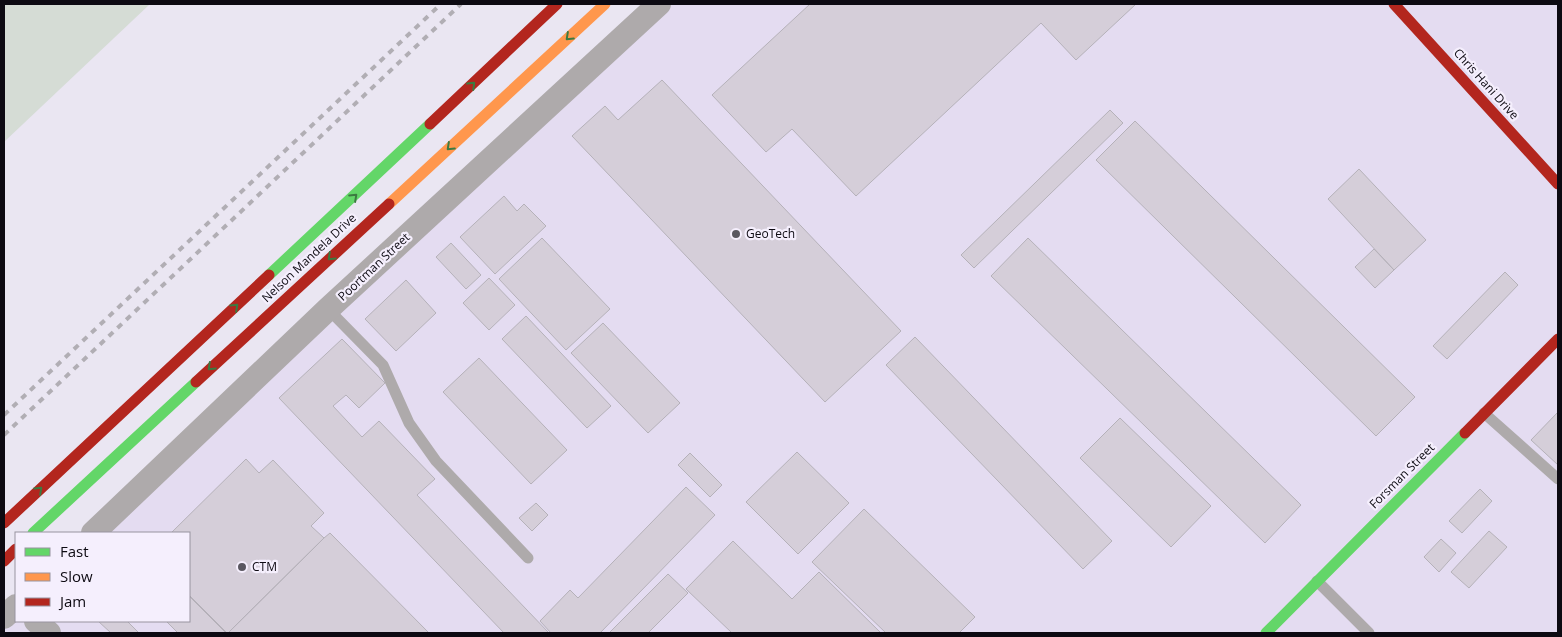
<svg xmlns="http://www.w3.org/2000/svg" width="1562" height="637" font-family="'Open Sans',sans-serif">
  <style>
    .built { fill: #e4dcf1 }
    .green { fill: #d5dcd5 }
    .building { fill: #d5ced9; stroke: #b5b1b9 }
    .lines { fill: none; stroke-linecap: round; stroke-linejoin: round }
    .lane { stroke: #aeaaab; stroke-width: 11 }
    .street { stroke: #aeaaab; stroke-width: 24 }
    .fast { stroke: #63d668; stroke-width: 11 }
    .slow { stroke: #ff974d; stroke-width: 11 }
    .jam { stroke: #b3261e; stroke-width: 11 }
    .rail { stroke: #b1aeb4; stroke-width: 4; stroke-dasharray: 6 6; stroke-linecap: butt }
    .oneway { stroke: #3c7a41 }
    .poi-dot { fill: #5a5760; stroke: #f5effd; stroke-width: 2 }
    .labels { text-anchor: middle; stroke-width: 4.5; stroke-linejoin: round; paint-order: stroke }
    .street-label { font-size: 12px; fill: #0d0a12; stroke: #f5effd }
    .poi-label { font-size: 12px; fill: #0d0a12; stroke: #f5effd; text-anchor: start }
  </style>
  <rect width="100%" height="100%" fill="#eae6f2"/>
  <path class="built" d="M666,4h892v629h-1554v-19l12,7h173v-88h-98z"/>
  <path class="green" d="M4,4h146l-146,138z"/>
  <path class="building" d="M810,4h326l-60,56 -35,-37 -185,173 -64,-67 -26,23 -54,-57z
    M662,80l239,251 -76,71 -253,-266 33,-30 13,14z
    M1110,110l13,13 -149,145 -13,-13z
    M1135,121l280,276 -39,39 -280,-276z
    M1359,169l67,71 -32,30 -66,-71z
    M504,196l13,15 7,-7 22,22 -51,48 -35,-37z
    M542,238l68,71 -44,41 -67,-71z
    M1028,238l273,267 -36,38 -274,-267z
    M451,243l30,32 -15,14 -30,-32z
    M1374,249l20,21 -19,18 -20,-21z
    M1505,272l13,13 -71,74 -14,-13z
    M489,278l26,27 -26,25 -26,-27z
    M406,280l30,33 -40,38 -31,-32z
    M526,316l85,90 -24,22 -85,-89z
    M603,323l77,80 -32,30 -77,-80z
    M915,337l197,204 -29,28 -197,-204z
    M342,339l43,44 -26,25 -13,-13 -13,11 29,31 17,-16 56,58 -18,16 132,138h-45l-225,-235z
    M479,358l88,92 -36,34 -88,-92z
    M1558,412v53l-27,-25z
    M1120,418l91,88 -40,41 -91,-89z
    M797,452l52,51 -51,51 -52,-52z
    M690,453l32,32 -12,12 -32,-32z
    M246,459l13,14 14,-13 51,53 -13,13 13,12 -96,95h-1l-38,-38v-62h-18z
    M686,487l29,28 -115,118h-49l-11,-12 30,-31 8,8z
    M1480,489l12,12 -30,32 -13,-12z
    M536,503l12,12 -16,16 -13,-13z
    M864,509l111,108 -16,16h-73l-74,-71z
    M1489,531l18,16 -38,41 -18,-16z
    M330,533l99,100h-201l96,-95z
    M1441,539l15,14 -17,19 -15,-15z
    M733,541l59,58 27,-27 62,61h-149l-46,-44z
    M668,574l20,19 -40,40h-39z
    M189,596l37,37h-48l-12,-12h23z
    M98,621h29l12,12h-28z"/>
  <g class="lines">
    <path class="lane" d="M328,309l55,56 26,58 27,38 92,97
      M1484,413l74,66
      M1317,581l52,52"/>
    <path class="street" d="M93,533l235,-224 331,-305
      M4,617l12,-11
      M36,621l13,12"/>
    <path class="fast" d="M269,275l161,-151
      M33,533l163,-151
      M1266,633l199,-200"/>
    <path class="slow" d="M389,204l216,-200"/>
    <path class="jam" d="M1394,4l164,180
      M430,124l127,-120
      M196,382l193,-178
      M1465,433l93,-94
      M4,523l265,-248
      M4,561l12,-12"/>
    <path class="rail" d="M4,415l437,-411
      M4,435l457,-431"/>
  </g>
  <defs><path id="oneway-chevron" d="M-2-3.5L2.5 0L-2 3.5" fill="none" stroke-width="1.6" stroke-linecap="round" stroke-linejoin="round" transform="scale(1.25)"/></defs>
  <g class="oneway">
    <use href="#oneway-chevron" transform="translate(569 37) rotate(137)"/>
    <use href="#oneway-chevron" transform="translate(472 85) rotate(-44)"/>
    <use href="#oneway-chevron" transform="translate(450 147) rotate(137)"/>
    <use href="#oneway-chevron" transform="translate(354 197) rotate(-43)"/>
    <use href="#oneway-chevron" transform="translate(331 257) rotate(137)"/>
    <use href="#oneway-chevron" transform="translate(235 307) rotate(-43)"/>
    <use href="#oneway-chevron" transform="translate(211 367) rotate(137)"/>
    <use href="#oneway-chevron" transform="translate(39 490) rotate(-43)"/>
  </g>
  <g class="poi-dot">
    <circle cx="736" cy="234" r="5"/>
    <circle cx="242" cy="567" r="5"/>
  </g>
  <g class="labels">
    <g class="street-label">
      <text transform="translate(1486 84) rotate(48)" y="4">Chris Hani Drive</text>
      <text transform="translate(309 258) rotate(-43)" y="4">Nelson Mandela Drive</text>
      <text transform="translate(374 267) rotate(-43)" y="4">Poortman Street</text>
      <text transform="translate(1402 476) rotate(-45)" y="4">Forsman Street</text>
    </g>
    <g class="poi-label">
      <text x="746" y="238">GeoTech</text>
      <text x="252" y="571">CTM</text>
    </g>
  </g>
  <rect width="1562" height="637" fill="none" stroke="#0d0a12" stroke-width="10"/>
  <rect x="15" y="532" width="175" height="90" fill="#f5effd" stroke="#98939f"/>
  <rect x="25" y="548" width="25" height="8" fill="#63d668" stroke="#98939f"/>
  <text x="60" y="557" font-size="15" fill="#0d0a12">Fast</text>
  <rect x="25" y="573" width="25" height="8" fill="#ff974d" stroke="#98939f"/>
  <text x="60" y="582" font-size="15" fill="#0d0a12">Slow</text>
  <rect x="25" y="598" width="25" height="8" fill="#b3261e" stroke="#98939f"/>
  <text x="60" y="607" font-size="15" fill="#0d0a12">Jam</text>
</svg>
